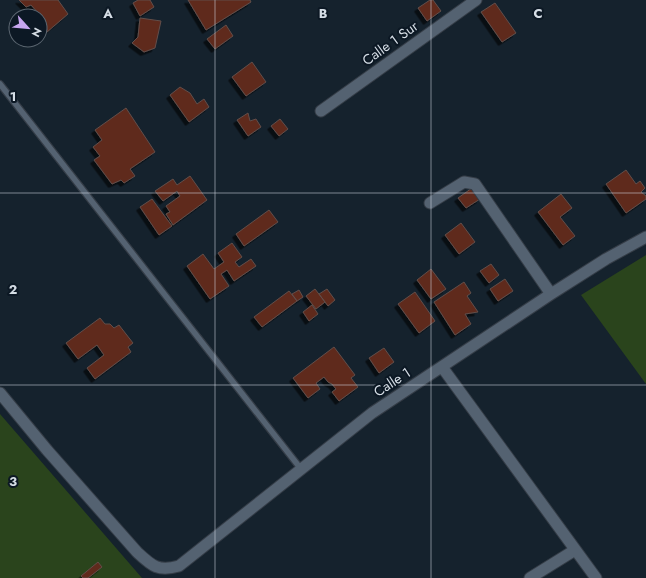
<svg xmlns="http://www.w3.org/2000/svg" width="646" height="578" font-family="Jost,sans-serif">
  <style>
    .green { fill: #2a441c }
    .building { fill: #5e291e; stroke: #624e49; filter: url(#shadow) }
    .lines { fill: none; stroke-linecap: round; stroke-linejoin: round }
    .service-casing { stroke: #353d47; stroke-width: 8 }
    .minor-casing { stroke: #353d47; stroke-width: 13 }
    .service { stroke: #546271; stroke-width: 5.5 }
    .minor { stroke: #546271; stroke-width: 11 }
    .grid { fill: none; stroke: #d5dde5; stroke-width: 1; stroke-opacity: 0.55 }
    .labels { text-anchor: middle; stroke-width: 4; stroke-linejoin: round; paint-order: stroke }
    .street-label { font-size: 14px; fill: #d5dde5; stroke: #0c1824 }
    .grid-label { font-size: 13px; text-anchor: middle; font-weight: bold; fill: #d5dde5; stroke: #0c1824; stroke-width: 4; stroke-linejoin: round; paint-order: stroke }
  </style>
  <defs>
    <filter id="shadow"><feDropShadow dx="-3.5" dy="3.5" stdDeviation="0" flood-color="#0009"/></filter>
  </defs>
  <rect width="100%" height="100%" fill="#15222d"/>
  <path class="green" d="M646,255v129l-65,-89z
    M0,414l142,164h-142z"/>
  <path class="building" d="M19,0h39l10,14 -28,24v-22h-1l1,-1 -9,-10 -5,2z
    M138,0h12l4,7 -14,9 -7,-13z
    M188,0h62l1,2 -45,28z
    M430,0h3l8,11 -14,10 -9,-13z
    M495,3l21,30 -14,9 -21,-30z
    M140,18l21,3 -6,27 -11,4 -12,-9 6,-6z
    M226,25l7,11 -18,13 -8,-10z
    M252,62l14,20 -20,14 -14,-19z
    M180,87l10,6 7,11 7,-5 5,8 -20,15 -19,-27z
    M126,108l29,44 -25,17 5,7 -11,7 -3,-3 -9,4 -18,-24 6,-4 -7,-9 9,-7 -7,-10z
    M248,113l2,8 6,-2 5,8 -13,9 -11,-16z
    M280,119l8,10 -9,7 -8,-10z
    M626,170l10,14 4,-3 5,7 -4,4 5,4v3l-20,14 -20,-29z
    M190,176l17,24 -34,25 -7,-11 4,-2 -4,-6 14,-10 -3,-5 -14,10 -8,-10 18,-12 4,6z
    M472,188l8,11 -14,9 -8,-10z
    M561,194l11,14 -12,9 15,19 -12,9 -25,-33z
    M152,199l20,27 -13,9 -19,-28z
    M269,210l9,12 -34,24 -8,-12z
    M461,223l14,19 -16,12 -14,-19z
    M232,243l10,14 -7,5 4,5 12,-8 5,7 -22,15 -7,-11 -6,4 8,12 -19,13 -23,-33 16,-12 11,15 10,-7 -6,-9z
    M491,264l8,11 -10,8 -9,-12z
    M431,269l15,20 -15,10 -14,-19z
    M505,279l8,12 -15,10 -8,-12z
    M464,282l7,11 -4,3 11,16 -13,2 6,10 -16,11 -21,-33z
    M315,289l10,13 -9,7 -10,-13z
    M327,289l8,11 -7,6 -9,-12z
    M299,290l4,7 -6,4 -5,-7z
    M289,291l8,10 -35,26 -8,-10z
    M415,292l20,29 -16,12 -21,-29z
    M312,305l6,9 -9,7 -6,-9z
    M100,318l5,6h5l4,4 5,-3 14,18 -5,4 3,5 -36,27 -8,-11 17,-13 -7,-10 -19,14 -12,-16z
    M334,347l21,28 -4,3 7,9 -19,14 -7,-9 4,-3 -4,-5 -4,-2 -4,-5 -8,6 4,6 -12,9 -15,-20z
    M384,348l10,14 -15,11 -10,-15z
    M98,562l4,5 -14,11h-5l-2,-2z"/>
  <g class="lines">
    <defs>
      <path id="service" d="M0,84l301,385"/>
      <path id="minor" d="M321,111l155,-111
        M430,203l34,-21 11,2 76,110
        M442,367l154,211
        M0,393l47,57 90,102c15,14 21,20 42,14l193,-153 179,-119 55,-35 40,-22
        M530,578l45,-28"/>
    </defs>
    <use href="#service" class="service-casing"/>
    <use href="#minor" class="minor-casing"/>
    <use href="#service" class="service"/>
    <use href="#minor" class="minor"/>
  </g>
  <path class="grid" d="M215,0v578M431,0v578M0,193h646M0,385h646"/>
  <g class="labels">
    <g class="street-label">
      <text transform="translate(390 43) rotate(-36)" y="5">Calle 1 Sur</text>
      <text transform="translate(392 382) rotate(-33)" y="5">Calle 1</text>
    </g>
  </g>
  <g class="grid-label">
    <text x="108" y="18">A</text>
    <text x="323" y="18">B</text>
    <text x="538" y="18">C</text>
    <text x="13" y="101">1</text>
    <text x="13" y="294">2</text>
    <text x="13" y="486">3</text>
  </g>
  <g transform="translate(28 28) rotate(117)"><circle r="19" fill="#0c1824" stroke="#5c6771"/>
  <path d="M0-3L7 15L0 10L-7 15Z" fill="#c7a6ef"/>
  <text y="-6" font-size="11" font-weight="bold" text-anchor="middle" fill="#d5dde5">N</text>
  </g>
</svg>
